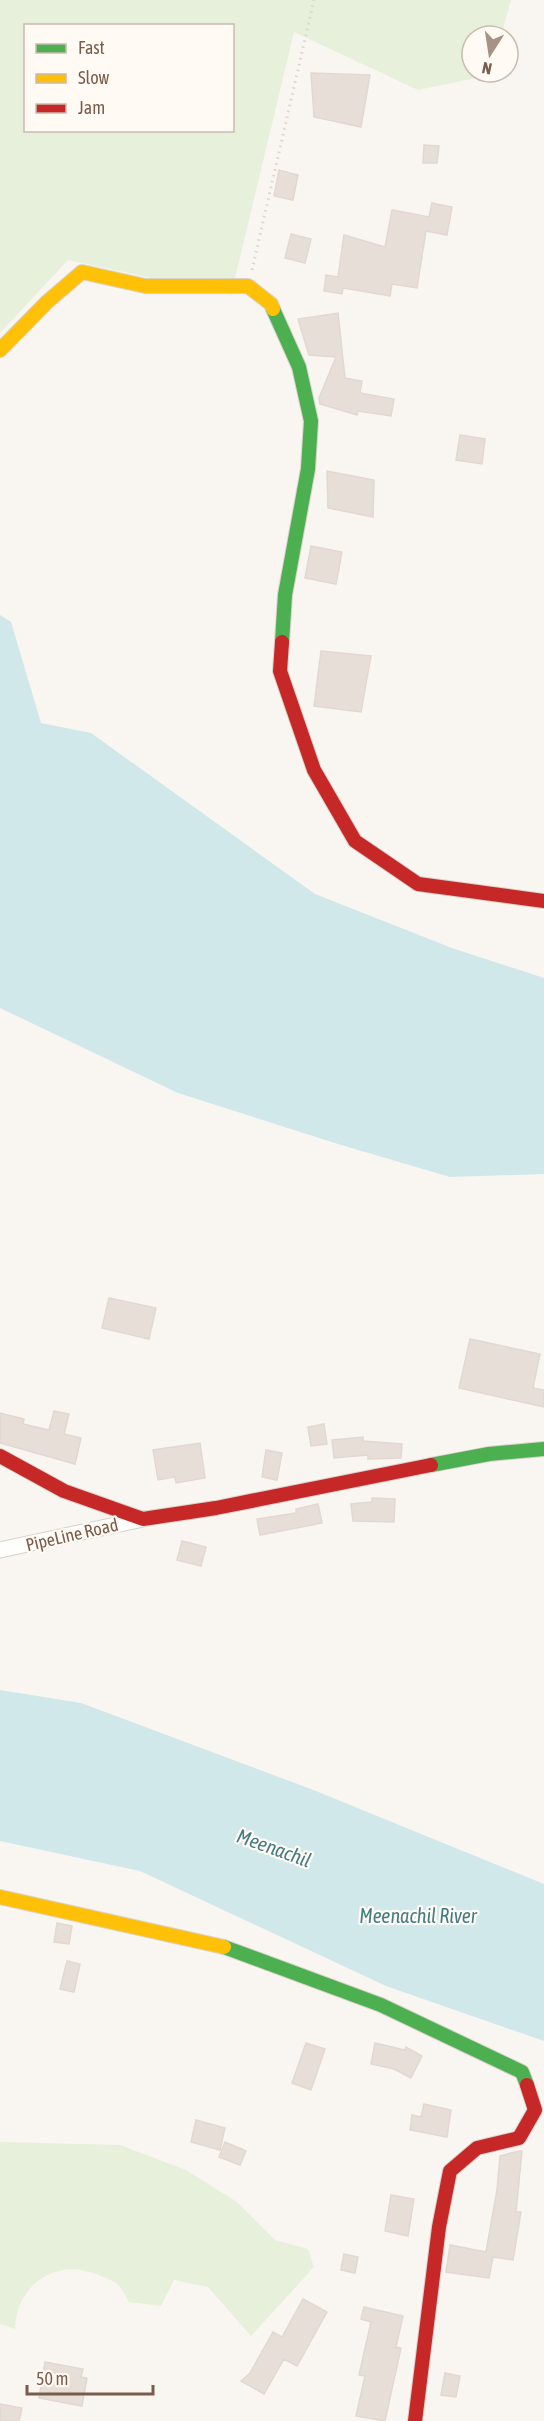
<svg xmlns="http://www.w3.org/2000/svg" width="544" height="2421" font-family="'Asap Condensed',sans-serif">
  <style>
    .green { fill: #e7f0db; fill-rule: evenodd }
    .water { fill: #d0e8ea }
    .building { fill: #e6ded7; stroke: #e2d8d2; stroke-width: 1.5 }
    .lines { fill: none; stroke-linecap: round; stroke-linejoin: round }
    .street-casing { stroke: #d7d1cb; stroke-width: 17 }
    .fast-casing { stroke: #d9d2cb; stroke-width: 16 }
    .slow-casing { stroke: #d9d2cb; stroke-width: 16 }
    .jam-casing { stroke: #d9d2cb; stroke-width: 16 }
    .path { stroke: #dcd5d0; stroke-width: 3; stroke-dasharray: 1.5 4.5; stroke-linecap: butt }
    .street { stroke: #fefefd; stroke-width: 15 }
    .fast { stroke: #4caf50; stroke-width: 14 }
    .slow { stroke: #ffc107; stroke-width: 14 }
    .jam { stroke: #c62828; stroke-width: 14 }
    .labels { text-anchor: middle; stroke-width: 4.5; stroke-linejoin: round; paint-order: stroke }
    .street-label { font-size: 18px; fill: #7a5c4d; stroke: #fffaf3 }
    .water-label { font-size: 20px; font-style: italic; fill: #437c86; stroke: #fffaf3 }
  </style>
  <rect width="100%" height="100%" fill="#f9f5f0"/>
  <path class="green" d="M0,0h511l-10,36h-29v36h19l-1,3 -72,15 -124,-58 -63,263 -163,-35 -68,73zM26,26h206v104h-206z
    M0,2142l120,3 66,25 51,32 38,38 33,9 6,18 -63,69 -43,-49 -34,-7 -13,26 -32,-4c-3,-5 -6,-12 -10,-16 -4,-5 -14,-8 -20,-11 -42,-18 -83,9 -84,54l-15,-5z"/>
  <path class="water" d="M0,615l11,7 30,101 50,10 224,161 137,54 92,30v196l-94,3 -112,-33 -160,-51 -178,-85z
    M0,1690l81,13 230,86 233,95v157l-158,-55 -246,-115 -140,-30z"/>
  <path class="building" d="M311,73l59,2 -9,52 -47,-10z
    M424,145l15,1 -2,17h-14z
    M279,170l19,5 -5,25 -19,-4z
    M432,203l20,4 -5,28 -21,-4 -9,57 -25,-4 -2,12 -47,-8 -1,6 -18,-3 2,-16 12,2 6,-42 41,12 7,-37 37,7z
    M291,234l20,5 -6,24 -20,-5z
    M338,313l7,65 17,3 -2,12 34,6 -3,17 -33,-5 -1,4 -37,-11 -1,-6 17,-41 -27,-2 -11,-36z
    M460,435l25,4 -3,25 -26,-4z
    M327,471l47,9 -1,37 -45,-9z
    M311,546l31,6 -6,32 -31,-6z
    M321,651l50,5 -10,56 -47,-6z
    M109,1298l47,10 -7,31 -47,-11z
    M470,1339l70,15 -7,34 11,2v17l-85,-19z
    M54,1411l15,3 -5,20 17,4 -6,26 -75,-21v-30l24,6 -1,5 26,6z
    M324,1424l3,20 -16,2 -3,-19z
    M363,1437v4l39,3 -1,14 -33,1v-4l-34,3 -2,-18z
    M200,1443l5,35 -29,5 -1,-6 -17,3 -5,-30z
    M266,1450l16,3 -5,27 -15,-3z
    M372,1498l23,1 -1,23 -41,-1 -2,-17 21,-2z
    M318,1504l4,19 -62,12 -3,-16 39,-6v-4z
    M182,1541l24,6 -5,19 -24,-6z
    M57,1923l15,3 -3,18 -15,-2z
    M67,1961l13,3 -6,28 -14,-3z
    M306,2043l19,6 -14,41 -19,-7z
    M375,2043l30,7 1,-3 16,9 -11,22 -17,-9 -23,-5z
    M424,2104l27,6 -4,27 -37,-7 2,-15 9,2z
    M196,2120l29,8 -5,22 -29,-8z
    M225,2142l21,9 -6,14 -21,-8z
    M519,2151h3l-6,61h5l-8,48 -20,-3 -4,21 -43,-6 4,-27 36,7 11,-62 3,-34z
    M391,2195l23,4 -6,37 -23,-5z
    M344,2254l14,3 -3,16 -14,-3z
    M303,2299l24,13 -30,54 -13,-7 -20,35 -23,-13 9,-8 23,-41 9,5z
    M364,2307l39,9 -7,31 5,1 -16,73 -29,-5 9,-40 -6,-1 12,-53 -10,-3z
    M45,2362l38,7 -2,8 6,1 -5,28 -43,-8z
    M445,2373l15,3 -4,21 -15,-2z
    M0,2404l22,4 -3,13h-19z"/>
  <g class="lines">
    <defs>
      <path id="street" d="M0,1550l143,-31"/>
      <path id="fast" d="M273,309l26,58 12,54 -3,48 -23,126 -3,47
        M431,1465l58,-11 55,-5
        M224,1947l157,58 141,67 5,13"/>
      <path id="slow" d="M0,350l47,-48 35,-30 63,14h103l23,18 2,5
        M0,1897l224,50"/>
      <path id="jam" d="M282,642l-2,29 34,99 41,71 63,43 126,17
        M0,1456l64,35 79,28 73,-11 215,-43
        M415,2421l24,-194 11,-56 27,-23 42,-10 16,-28 -8,-25"/>
    </defs>
    <use href="#street" class="street-casing"/>
    <use href="#fast" class="fast-casing"/>
    <use href="#slow" class="slow-casing"/>
    <use href="#jam" class="jam-casing"/>
    <path class="path" d="M252,270l62,-270"/>
    <use href="#street" class="street"/>
    <use href="#fast" class="fast"/>
    <use href="#slow" class="slow"/>
    <use href="#jam" class="jam"/>
  </g>
  <g class="labels">
    <g class="street-label">
      <text transform="translate(72 1535) rotate(-13)" y="6">PipeLine Road</text>
    </g>
    <g class="water-label">
      <text transform="translate(274 1848) rotate(20)" y="7">Meenachil</text>
      <text x="418" y="1923">Meenachil River</text>
    </g>
  </g>
  <rect x="24" y="24" width="210" height="108" fill="#fffaf3" stroke="#cabbb1" stroke-width="1.5"/>
  <rect x="36" y="44" width="30" height="9" fill="#4caf50" stroke="#cabbb1" stroke-width="1.5"/>
  <text x="78" y="54" font-size="18" fill="#7a5c4d">Fast</text>
  <rect x="36" y="74" width="30" height="9" fill="#ffc107" stroke="#cabbb1" stroke-width="1.5"/>
  <text x="78" y="84" font-size="18" fill="#7a5c4d">Slow</text>
  <rect x="36" y="104" width="30" height="9" fill="#c62828" stroke="#cabbb1" stroke-width="1.5"/>
  <text x="78" y="114" font-size="18" fill="#7a5c4d">Jam</text>
  <g transform="translate(490 54) rotate(192)"><circle r="28" fill="#fffaf3" stroke="#cabbb1" stroke-width="1.5"/>
  <path d="M0-4.5L10 22L0 15L-10 22Z" fill="#a69286"/>
  <text y="-9" font-size="16" font-weight="bold" text-anchor="middle" fill="#7a5c4d">N</text>
  </g>
  <path d="M27 2385v9h126v-9" fill="none" stroke="#7a5c4d" stroke-width="3"/>
  <text x="36" y="2385" font-size="18" fill="#7a5c4d" stroke="#fffaf3" stroke-width="4.5" paint-order="stroke">50 m</text>
</svg>
